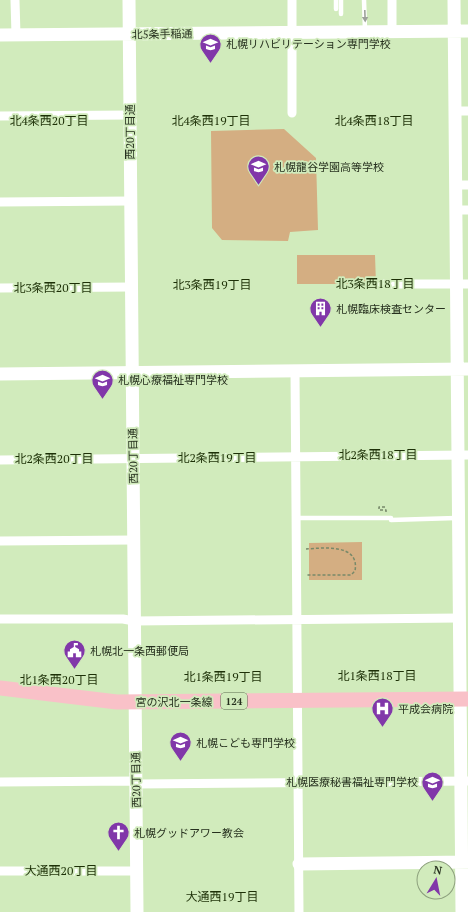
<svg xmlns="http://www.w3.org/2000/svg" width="468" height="912" font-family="'PT Serif','Noto Sans JP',serif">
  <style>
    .green { fill: #d4ae82 }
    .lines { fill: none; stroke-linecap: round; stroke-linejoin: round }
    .path { stroke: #778969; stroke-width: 1.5; stroke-dasharray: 3 2; stroke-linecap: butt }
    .lane { stroke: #fff; stroke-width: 4.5 }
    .street { stroke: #fff; stroke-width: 9 }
    .secondary { stroke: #fff; stroke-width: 13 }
    .primary { stroke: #f9c1c8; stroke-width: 15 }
    .oneway { fill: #9da29a }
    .labels { text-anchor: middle; stroke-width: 3.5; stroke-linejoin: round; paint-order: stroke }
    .shield { fill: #d1ebbc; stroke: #59684d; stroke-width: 1 }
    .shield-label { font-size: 10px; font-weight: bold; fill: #26301e }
    .street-label { font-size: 11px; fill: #26301e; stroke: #d1ebbc }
    .poi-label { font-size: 11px; fill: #26301e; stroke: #d1ebbc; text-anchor: start }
    .neighbourhood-label { font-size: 12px; fill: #1d3007; stroke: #d1ebbc }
  </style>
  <rect width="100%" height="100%" fill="#d1ebbc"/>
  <path class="green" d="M284,129l32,29 2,72 -28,2 -2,9 -66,-1 -10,-12 -1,-97z
    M297,255h78l1,29h-79z
    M362,542v38h-53v-37z"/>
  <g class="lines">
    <path class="path" d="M386,512v-2h-7v-3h8
      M306,549c17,-1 54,-6 49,22l-4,4h-45"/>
    <path class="lane" d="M336,0v9
      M341,0v14
      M364,0l1,30
      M296,518h95v2l65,-2"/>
    <path class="street" d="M15,0l1,35
      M292,0v113
      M392,0v31
      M455,111h13
      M0,116l130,-1
      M455,185h13
      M0,202l130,-1
      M456,210h12
      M376,284h92
      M0,288l131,-1
      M295,371l4,541
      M0,460l468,-5
      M0,541l134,-1
      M0,619h123l11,2 325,-3
      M0,782l136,-1
      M136,784l332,-3
      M0,871h136"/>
    <path class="secondary" d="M129,0l8,912
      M454,0l8,912
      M0,35l468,-4
      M0,374l468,-5
      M299,864l169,-2"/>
    <path class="primary" d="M0,688l117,14 351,-3"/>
  </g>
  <defs><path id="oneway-solid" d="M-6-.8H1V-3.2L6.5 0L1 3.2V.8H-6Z"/></defs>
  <use class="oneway" href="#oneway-solid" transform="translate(365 16) rotate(88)"/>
  <defs>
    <symbol id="university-pin" viewBox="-11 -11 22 30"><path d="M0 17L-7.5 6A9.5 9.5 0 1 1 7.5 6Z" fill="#8137a9" stroke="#d1ebbc"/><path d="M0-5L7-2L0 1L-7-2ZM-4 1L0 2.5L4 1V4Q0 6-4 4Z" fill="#fff"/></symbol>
    <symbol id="school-pin" viewBox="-11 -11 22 30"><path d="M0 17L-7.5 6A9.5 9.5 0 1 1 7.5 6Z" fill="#8137a9" stroke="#d1ebbc"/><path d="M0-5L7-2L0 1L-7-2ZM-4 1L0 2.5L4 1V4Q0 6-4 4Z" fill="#fff"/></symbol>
    <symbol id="building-pin" viewBox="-11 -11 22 30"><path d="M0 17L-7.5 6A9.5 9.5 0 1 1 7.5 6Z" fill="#8137a9" stroke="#d1ebbc"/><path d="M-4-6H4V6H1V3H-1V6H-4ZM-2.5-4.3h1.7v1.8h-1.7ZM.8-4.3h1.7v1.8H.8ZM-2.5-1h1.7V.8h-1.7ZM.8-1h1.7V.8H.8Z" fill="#fff"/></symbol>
    <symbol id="civic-pin" viewBox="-11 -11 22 30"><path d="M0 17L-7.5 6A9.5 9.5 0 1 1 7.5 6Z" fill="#8137a9" stroke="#d1ebbc"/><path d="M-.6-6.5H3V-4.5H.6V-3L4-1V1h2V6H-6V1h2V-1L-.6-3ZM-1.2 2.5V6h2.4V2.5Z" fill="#fff"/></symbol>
    <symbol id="hospital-pin" viewBox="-11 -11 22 30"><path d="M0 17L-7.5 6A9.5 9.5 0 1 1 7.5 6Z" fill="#8137a9" stroke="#d1ebbc"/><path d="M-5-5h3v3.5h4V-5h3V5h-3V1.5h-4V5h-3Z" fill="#fff"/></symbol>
    <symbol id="church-pin" viewBox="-11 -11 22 30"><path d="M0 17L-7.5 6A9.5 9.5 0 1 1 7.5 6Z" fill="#8137a9" stroke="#d1ebbc"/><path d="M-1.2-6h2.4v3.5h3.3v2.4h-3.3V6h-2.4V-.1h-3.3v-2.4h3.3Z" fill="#fff"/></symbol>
  </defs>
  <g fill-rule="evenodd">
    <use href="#university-pin" x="198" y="32" width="25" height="34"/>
    <use href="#school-pin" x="246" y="154" width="25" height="34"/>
    <use href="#building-pin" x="308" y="296" width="25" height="34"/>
    <use href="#university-pin" x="90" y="368" width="25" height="34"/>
    <use href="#civic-pin" x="62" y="638" width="25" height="34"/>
    <use href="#hospital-pin" x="370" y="696" width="25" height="34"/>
    <use href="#university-pin" x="168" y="730" width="25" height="34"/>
    <use href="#university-pin" x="420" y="770" width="25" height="34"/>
    <use href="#church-pin" x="106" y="820" width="25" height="34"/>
  </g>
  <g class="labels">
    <rect class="shield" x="221" y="693" width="26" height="16" rx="3"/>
    <g class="shield-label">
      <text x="234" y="705">124</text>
    </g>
    <g class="street-label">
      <text transform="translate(162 34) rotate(-1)" y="4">北5条手稲通</text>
      <text transform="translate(130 132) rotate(-90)" y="4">西20丁目通</text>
      <text transform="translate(133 456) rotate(-91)" y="4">西20丁目通</text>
      <text x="174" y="706">宮の沢北一条線</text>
      <text transform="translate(136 780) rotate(-91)" y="4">西20丁目通</text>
    </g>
    <g class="poi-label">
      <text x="226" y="48">札幌リハビリテーション専門学校</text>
      <text x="274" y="171">札幌龍谷学園高等学校</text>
      <text x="336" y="313">札幌臨床検査センター</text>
      <text x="118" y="384">札幌心療福祉専門学校</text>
      <text x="90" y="655">札幌北一条西郵便局</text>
      <text x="398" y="713">平成会病院</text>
      <text x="196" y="747">札幌こども専門学校</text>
      <text x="418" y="786" text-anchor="end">札幌医療秘書福祉専門学校</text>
      <text x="134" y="837">札幌グッドアワー教会</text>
    </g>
    <g class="neighbourhood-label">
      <text x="49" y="125">北4条西20丁目</text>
      <text x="211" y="125">北4条西19丁目</text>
      <text x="374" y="125">北4条西18丁目</text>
      <text x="375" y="288">北3条西18丁目</text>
      <text x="212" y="289">北3条西19丁目</text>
      <text x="53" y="292">北3条西20丁目</text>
      <text x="378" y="459">北2条西18丁目</text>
      <text x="217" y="462">北2条西19丁目</text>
      <text x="54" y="463">北2条西20丁目</text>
      <text x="377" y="680">北1条西18丁目</text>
      <text x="223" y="681">北1条西19丁目</text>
      <text x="59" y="684">北1条西20丁目</text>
      <text x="61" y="875">大通西20丁目</text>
      <text x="222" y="901">大通西19丁目</text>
    </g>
  </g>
  <g transform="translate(436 880) rotate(10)"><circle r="19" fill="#d1ebbc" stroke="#8da07d"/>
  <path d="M0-3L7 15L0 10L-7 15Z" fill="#8137a9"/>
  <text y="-6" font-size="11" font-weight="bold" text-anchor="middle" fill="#26301e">N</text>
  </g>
</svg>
